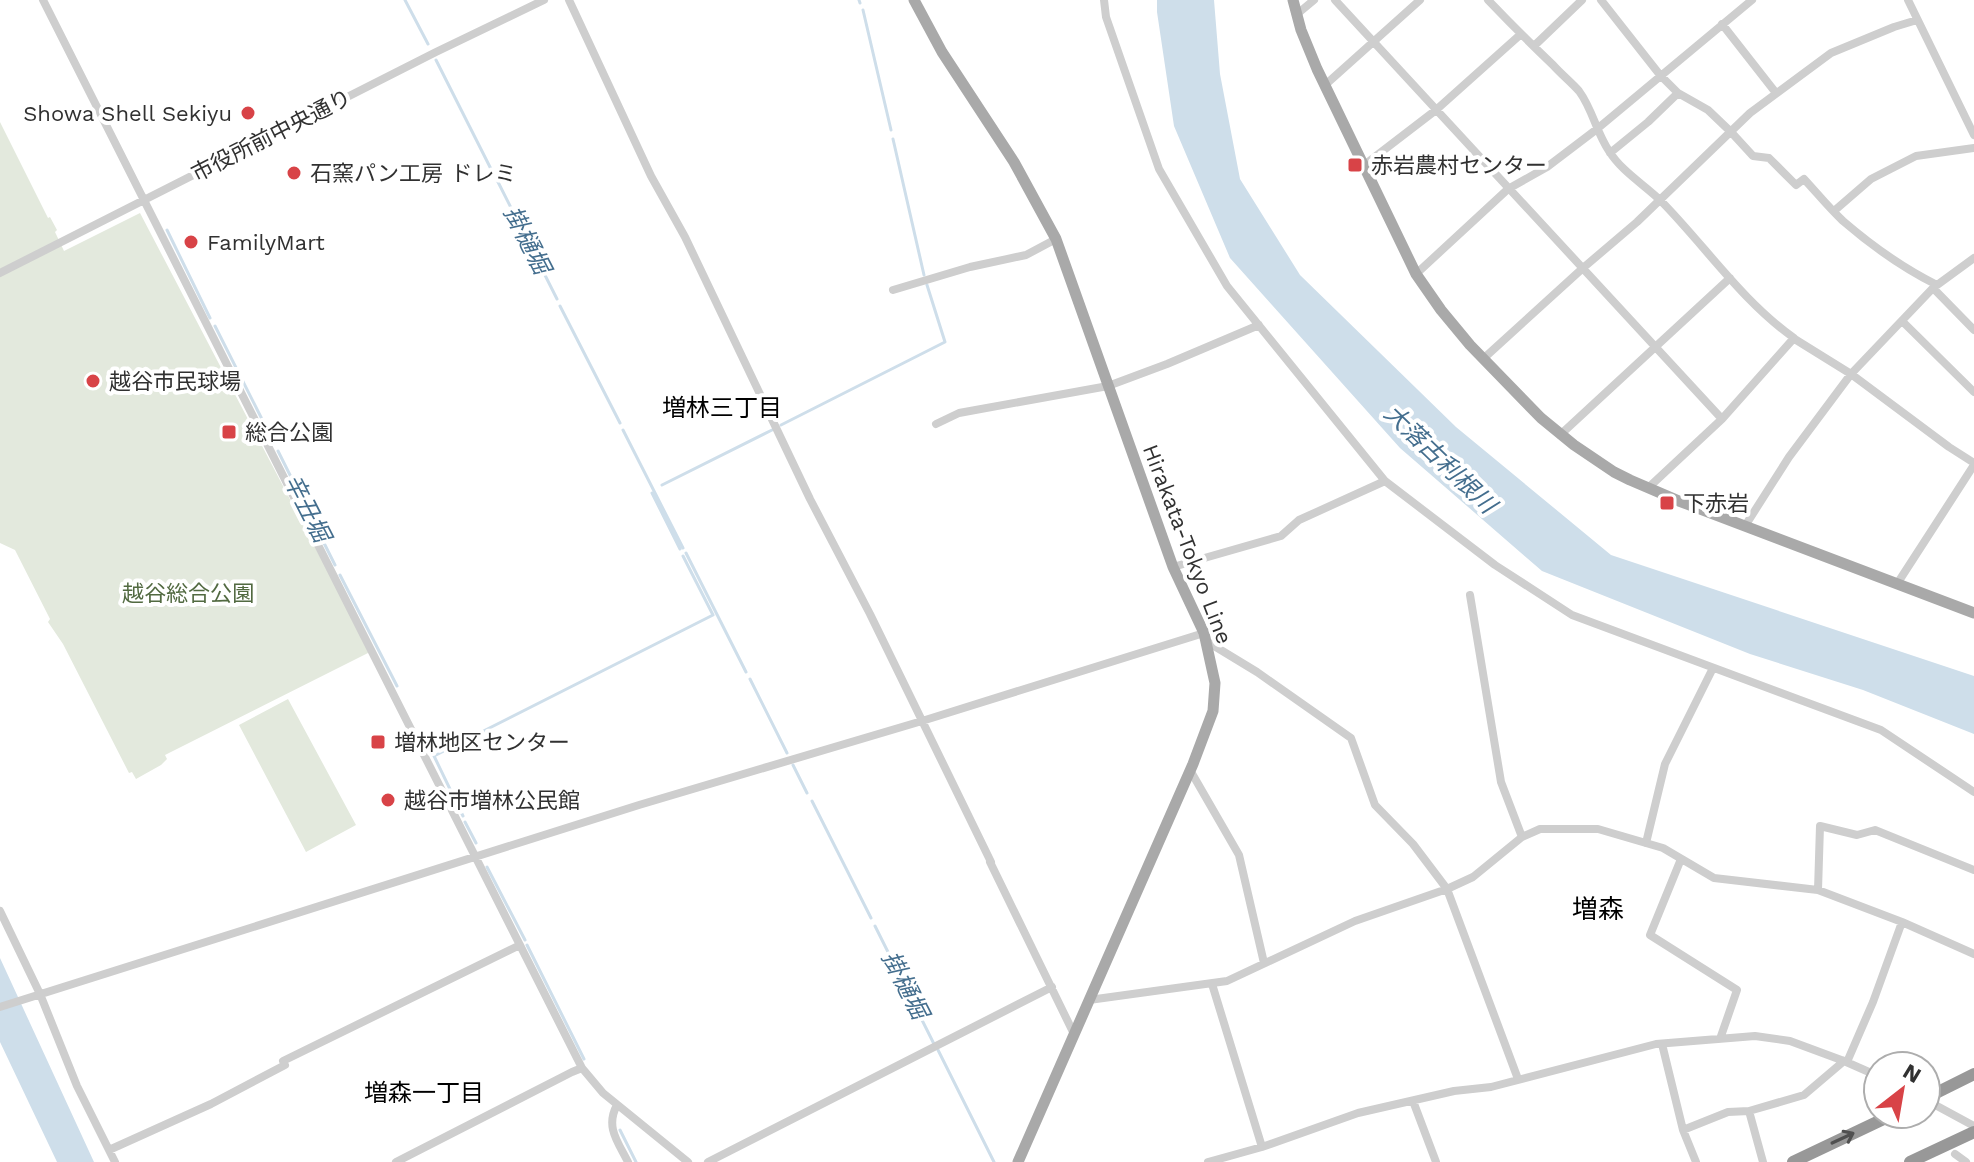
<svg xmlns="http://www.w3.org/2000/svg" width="1974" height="1162" font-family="'Work Sans','Noto Sans JP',sans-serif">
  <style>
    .green { fill: #e3e9dd }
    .water { fill: #cedeea }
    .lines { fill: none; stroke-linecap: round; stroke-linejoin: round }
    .stream { stroke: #cedeea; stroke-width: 3 }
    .minor { stroke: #cecece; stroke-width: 8 }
    .major { stroke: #a9a9a9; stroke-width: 11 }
    .highway { stroke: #989898; stroke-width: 12 }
    .oneway { stroke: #505050 }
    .poi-dot { fill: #d84347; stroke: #fff; stroke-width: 3 }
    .labels { text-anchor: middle; stroke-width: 8; stroke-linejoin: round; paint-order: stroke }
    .poi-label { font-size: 22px; fill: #313131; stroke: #fff; text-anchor: start }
    .street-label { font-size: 22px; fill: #313131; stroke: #fff }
    .park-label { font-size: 22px; fill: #526a41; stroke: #fff }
    .water-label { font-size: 24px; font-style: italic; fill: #446e8e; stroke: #fff }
    .neighbourhood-label { font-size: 24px; fill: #000; stroke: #fff }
    .quarter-label { font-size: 26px; fill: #000; stroke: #fff }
  </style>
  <rect width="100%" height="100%" fill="#fff"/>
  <path class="green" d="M0,122l48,96 2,-1 7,13 -2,2 9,19 76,-38 230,439 -205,103 2,4 -6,6 -25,14 -4,-7 -3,1 -66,-129 -15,-22 2,-3 -35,-69 -15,-7z
    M288,699l68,126 -50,27 -67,-127z"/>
  <path class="water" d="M1157,0h57l6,74 20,105 60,96 156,152 155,128 363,121v58l-111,-44 -113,-36 -208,-83 -142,-123 -170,-190 -56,-132 -17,-114z
    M0,958l94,204h-37l-57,-120z"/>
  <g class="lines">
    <path class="stream" d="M405,0l23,44
      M859,0l1,3
      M863,10l28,120
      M436,60l58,115
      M893,139l31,136
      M497,180l60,119
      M167,230l43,88
      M560,306l60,117
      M215,326l58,115
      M781,425l164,-83 -18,-57
      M623,430l60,118
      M278,451l57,114
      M662,485l110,-55
      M652,493l28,56
      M686,553l60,119
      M340,575l57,111
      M750,679l37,74
      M793,765l14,28
      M812,801l59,117
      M463,816l-29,-60 279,-141 -30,-59
      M465,822l11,21
      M487,867l38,73
      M875,926l59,118
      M527,945l57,114
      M938,1050l56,112
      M620,1130l16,32"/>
    <path class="minor" d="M43,0l539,1068 21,25 85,69
      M569,0l82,176 34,61 125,262 60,115 121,248
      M1104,0l2,17 53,152 68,117 158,195 110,84 77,50 309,115 93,62
      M1335,0l387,419
      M1488,0c21,22 43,44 65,65 8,9 18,17 26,26 14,19 17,41 30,60 13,21 36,34 53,51 44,45 80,99 132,136l-72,81 -74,69
      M1601,0l59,75 18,18 30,17 23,22 22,24 16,2 27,27 8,-6c13,14 25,29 39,42 29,25 60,47 94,64
      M1908,0l66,135
      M1296,15l18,-15
      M1722,24l54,69
      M1534,46l48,-46
      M1324,86l96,-86
      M1610,153l38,-31 30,-29
      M1363,166l73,-56 85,-76
      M1834,211l37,-32 45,-23 58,-8
      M0,273l436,-221 108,-52
      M1416,274l92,-85 39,-22 50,-38 155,-129
      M1933,288l41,42
      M893,290l77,-23 56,-12 30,-16
      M1902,321l72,71
      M1793,338l58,36 98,73 25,16
      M1483,359l100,-91 54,-46 113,-109 81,-60 63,-26 23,-7
      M936,424l23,-11 149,-27 59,-22 92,-39
      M1560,435l170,-157
      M1745,526l44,-69 62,-83 82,-86 41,-30
      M1173,567l108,-31 18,-16 86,-39
      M1897,584l77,-119
      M1470,595l31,187 21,55
      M1206,641l51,31 94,66 24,67 38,39 34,45 71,190
      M1190,770l49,85 25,108
      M1646,843l19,-79 48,-96
      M1681,859l-31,76 87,55 -17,49
      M990,862l84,172
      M1818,890l2,-64 37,9 18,-5 99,40
      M0,911l40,83 37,92 38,76
      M1212,984l50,163
      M1089,1000l138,-19 128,-60 92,-32 26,-12 49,-40 18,-8h58l65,19 51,30 104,12 84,32 72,32
      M0,1007l639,-202 283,-84 282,-88
      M1662,1044l21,86 13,32
      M283,1061l237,-116
      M1847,1062l26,-60 29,-80
      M1926,1100l48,26
      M1413,1101l23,61
      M617,1105c-12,22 1,37 11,57
      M1749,1111l14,51
      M1683,1130l45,-18 21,-1 55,-16 40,-34
      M109,1150l102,-46 74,-39
      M1955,1154l11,8
      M396,1162l176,-90 10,-4
      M708,1162l344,-175
      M1208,1162l54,-15 96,-34 96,-22 37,-4 165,-43 99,-8 35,5 54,20 34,15"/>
    <path class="major" d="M914,0l28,52 72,110 42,77 117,328 31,66 11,50 -2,28 -20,53 -175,398
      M1293,0l8,30 16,39 99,205 25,36 29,35 71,73 33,27 40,27 16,8 49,21 295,112"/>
    <path class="highway" d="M1926,1098l48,-24
      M1793,1162l101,-48
      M1910,1162l64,-30"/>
  </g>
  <defs><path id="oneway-shaft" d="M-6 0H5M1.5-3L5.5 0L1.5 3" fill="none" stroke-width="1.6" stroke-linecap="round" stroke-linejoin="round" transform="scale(2)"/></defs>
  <use class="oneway" href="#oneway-shaft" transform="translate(1843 1138) rotate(-25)"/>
  <g class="poi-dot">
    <circle cx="248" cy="113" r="8"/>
    <rect x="1347" y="157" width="16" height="16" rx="4"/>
    <circle cx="294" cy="173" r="8"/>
    <circle cx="191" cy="242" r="8"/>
    <circle cx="93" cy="381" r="8"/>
    <rect x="221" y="424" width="16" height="16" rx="4"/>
    <rect x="1659" y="495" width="16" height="16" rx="4"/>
    <rect x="370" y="734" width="16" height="16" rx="4"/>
    <circle cx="388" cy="800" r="8"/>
  </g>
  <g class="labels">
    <g class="poi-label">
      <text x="232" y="121" text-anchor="end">Showa Shell Sekiyu</text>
      <text x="1371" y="173">赤岩農村センター</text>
      <text x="310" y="181">石窯パン工房 ドレミ</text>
      <text x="207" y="250">FamilyMart</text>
      <text x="109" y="389">越谷市民球場</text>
      <text x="245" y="440">総合公園</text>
      <text x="1683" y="511">下赤岩</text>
      <text x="394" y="750">増林地区センター</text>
      <text x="404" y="808">越谷市増林公民館</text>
    </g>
    <g class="street-label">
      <text transform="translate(271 135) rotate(-27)" y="8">市役所前中央通り</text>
      <text transform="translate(1188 544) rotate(69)" y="8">Hirakata-Tokyo Line</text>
    </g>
    <g class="park-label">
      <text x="188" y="601">越谷総合公園</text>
    </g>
    <g class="water-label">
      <text transform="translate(527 240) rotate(63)" y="8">掛樋堀</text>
      <text transform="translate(1440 459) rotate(44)" y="8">大落古利根川</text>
      <text transform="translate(307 508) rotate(63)" y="8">辛丑堀</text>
      <text transform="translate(905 985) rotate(63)" y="8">掛樋堀</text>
    </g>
    <g class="neighbourhood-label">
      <text x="722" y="416">増林三丁目</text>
      <text x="424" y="1101">増森一丁目</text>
    </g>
    <g class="quarter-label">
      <text x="1598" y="918">増森</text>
    </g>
  </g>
  <g transform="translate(1902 1090) rotate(31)"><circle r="38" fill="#ffffff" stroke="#adadad" stroke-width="2"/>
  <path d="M0-6L14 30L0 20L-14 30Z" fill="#d84347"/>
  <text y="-12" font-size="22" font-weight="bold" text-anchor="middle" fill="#313131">N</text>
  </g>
</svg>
